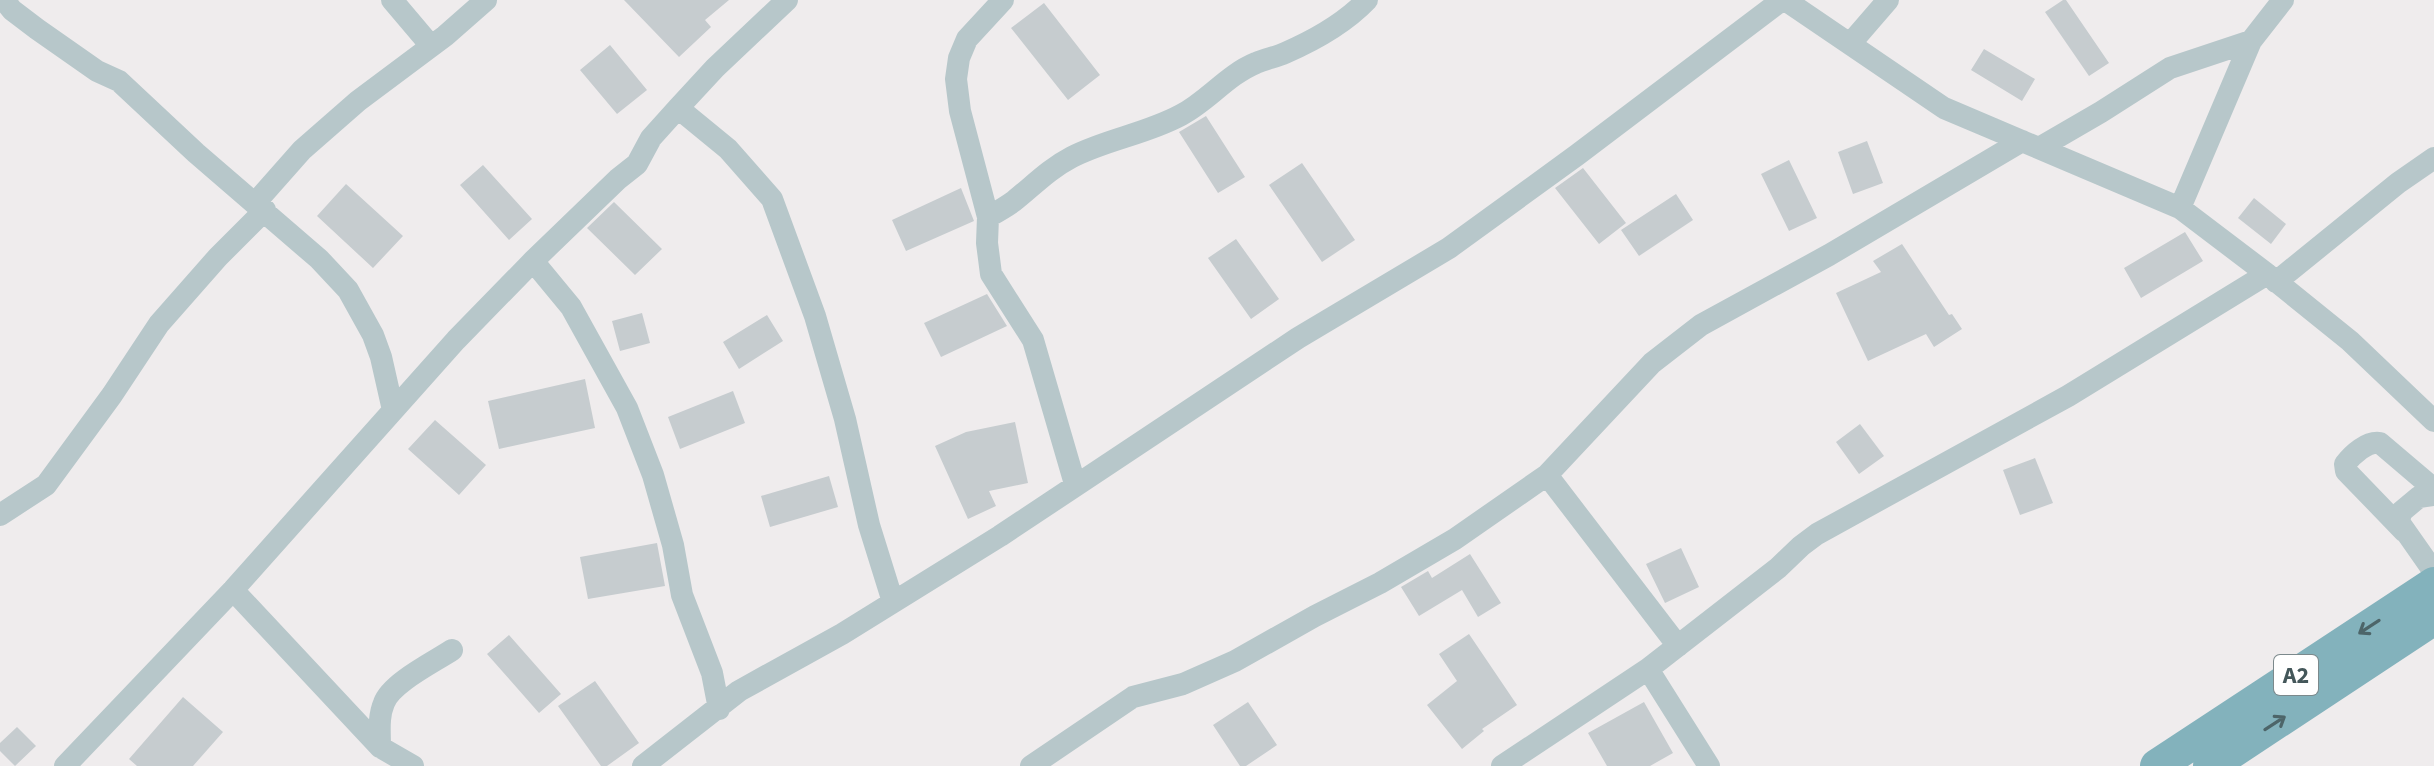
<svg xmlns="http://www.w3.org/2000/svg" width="2434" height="766" font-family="'Source Sans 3',sans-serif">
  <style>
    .building { fill: #c6cccf }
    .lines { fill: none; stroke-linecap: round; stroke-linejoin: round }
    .minor { stroke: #b7c7ca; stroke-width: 22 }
    .highway { stroke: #83b2bc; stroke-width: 34 }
    .oneway { stroke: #4d6569 }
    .labels { text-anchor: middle; stroke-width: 6; stroke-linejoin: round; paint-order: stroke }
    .shield { fill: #fff; stroke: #7c898c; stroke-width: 2 }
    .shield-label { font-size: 24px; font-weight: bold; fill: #44575a }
  </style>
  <rect width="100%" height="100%" fill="#efeced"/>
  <path class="building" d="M624,0h105l-24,20 6,7 -32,30z
    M2063,0h3l43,63 -20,13 -44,-64z
    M1044,3l56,72 -32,25 -57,-72z
    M610,45l37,45 -30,24 -37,-44z
    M1984,49l51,30 -13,22 -51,-31z
    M1206,116l39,61 -27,16 -39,-61z
    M1867,141l16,42 -30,11 -15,-42z
    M1789,160l28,58 -28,13 -28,-57z
    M1302,163l53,77 -33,22 -53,-77z
    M483,165l49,54 -23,21 -49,-55z
    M1583,168l43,55 -27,21 -44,-56z
    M346,184l57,52 -30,32 -56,-52z
    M961,188l13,33 -68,30 -14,-31z
    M1676,194l17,26 -54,36 -18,-26z
    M2254,198l32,26 -15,20 -33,-26z
    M614,202l48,47 -27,26 -48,-47z
    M2185,232l18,29 -62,37 -17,-30z
    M1236,239l43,60 -28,20 -43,-61z
    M1902,244l47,71 3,-1 10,15 -28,18 -8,-13 -58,27 -32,-68 45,-21 -8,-11z
    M987,294l20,32 -66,31 -17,-34z
    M642,313l8,30 -30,8 -8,-30z
    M767,315l16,26 -44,28 -16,-27z
    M585,379l10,49 -96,21 -11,-48z
    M733,391l12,32 -65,26 -12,-32z
    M435,420l51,45 -27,30 -51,-46z
    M1015,422l13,61 -39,8 7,15 -28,13 -33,-73 31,-14z
    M1860,424l24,32 -25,18 -23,-32z
    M2035,458l18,45 -33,12 -17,-45z
    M829,476l9,31 -68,20 -9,-31z
    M657,543l8,43 -77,13 -8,-42z
    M1681,548l18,39 -34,16 -19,-39z
    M1470,554l31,49 -23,14 -16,-27 -43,26 -18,-29 27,-16 4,7z
    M1469,634l48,71 -35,24 2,2 -22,18 -35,-44 30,-24 -18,-27z
    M509,635l52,59 -22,19 -52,-59z
    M595,681l44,62 -32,23h-6l-43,-60z
    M183,697l40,35 -30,34h-56l-8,-7z
    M1248,702l29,43 -31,21h-6l-27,-41z
    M1644,702l29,51 -23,13h-43l-19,-33z
    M17,727l19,19 -21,20 -15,-15v-8z"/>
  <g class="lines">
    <path class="minor" d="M4,0l8,10 25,19 60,42 22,10 77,72 123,106 29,31 25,45 8,22 12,53
      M392,0l39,46
      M1003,0l-36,39 -8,19 -3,21 4,32 28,106 -1,26 4,31 42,66 42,144
      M1785,0l159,108 236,100 87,66 83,67 84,80
      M1850,44l38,-44
      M678,108l50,41 44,50 43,117 30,103 24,106 24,77
      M2039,148l62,-36 69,-44 81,-27
      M256,202l46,-52 56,-49 87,-65 41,-36
      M2180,208l71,-167 32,-41
      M988,217c9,-5 18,-10 26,-16 20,-16 35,-32 58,-44 35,-18 74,-23 109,-42 27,-14 46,-40 75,-52 9,-4 20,-6 29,-10 30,-13 59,-29 82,-53
      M533,261l38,46 56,101 26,67 20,70 9,50 30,78 7,36
      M2276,282l122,-99 36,-25
      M1547,475l131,171
      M2434,495l-15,2 -18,15 -2,10 35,50
      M0,515l46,-30 66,-90 47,-71 59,-67 47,-47
      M2404,531l-58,-60 -1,-7c8,-10 22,-23 35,-21l54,46
      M233,590l147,157 33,19
      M1648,669l61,97
      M380,747c0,-15 -2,-30 4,-44 7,-20 50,-41 68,-53
      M65,766l168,-176 223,-250 77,-79 85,-82 19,-15 14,-26 27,-30 37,-40 72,-68
      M643,766l96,-75 103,-57 158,-98 298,-198 151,-90 128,-93 205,-155
      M1031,766l102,-69 50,-13 52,-23 80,-45 65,-33 75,-44 92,-64 105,-112 49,-38 128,-70 193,-114
      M1502,766l146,-97 130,-101 23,-22 16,-12 251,-138 199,-122"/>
    <path class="highway" d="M2157,766l277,-182
      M2210,766l224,-148"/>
  </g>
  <defs><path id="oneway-shaft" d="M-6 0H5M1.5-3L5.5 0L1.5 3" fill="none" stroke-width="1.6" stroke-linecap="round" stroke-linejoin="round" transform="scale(2)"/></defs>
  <g class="oneway">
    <use href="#oneway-shaft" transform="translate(2369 627) rotate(147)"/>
    <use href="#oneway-shaft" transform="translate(2275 723) rotate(-33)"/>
  </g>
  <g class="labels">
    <rect class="shield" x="2274" y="655" width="44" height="40" rx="6"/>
    <g class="shield-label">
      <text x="2296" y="683">A2</text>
    </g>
  </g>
</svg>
